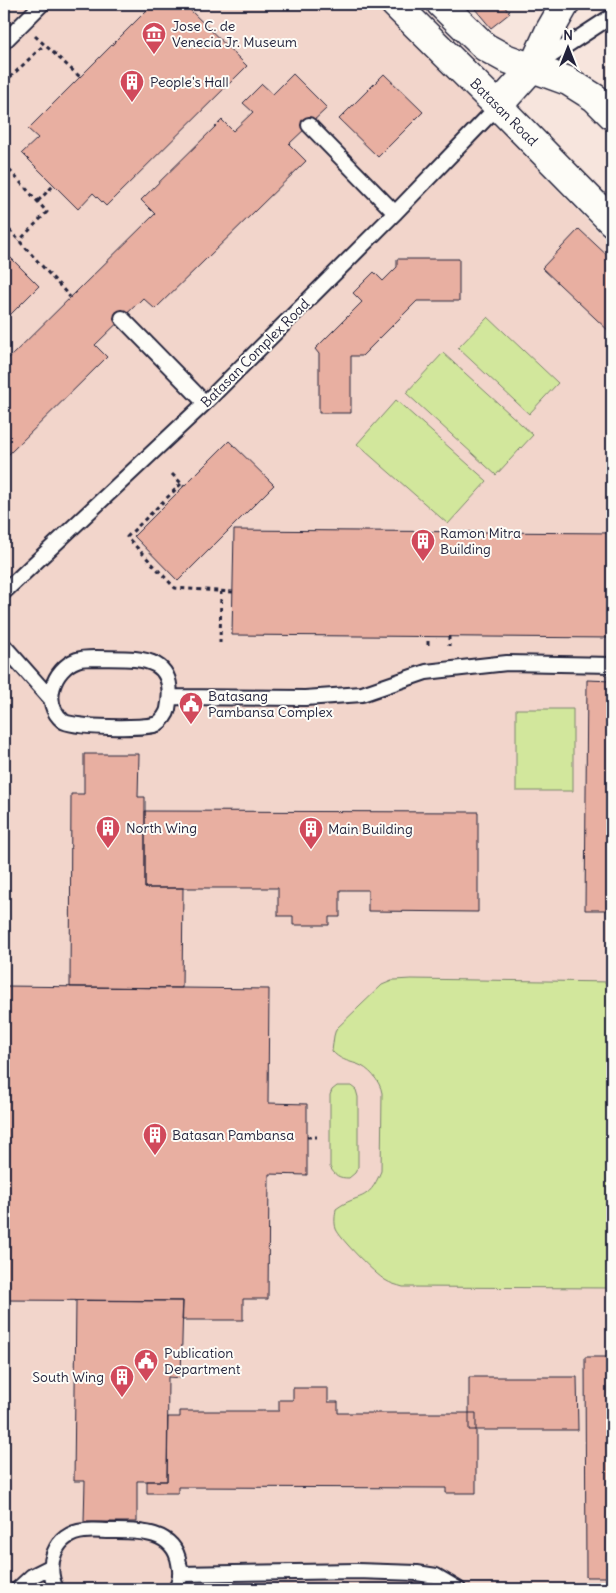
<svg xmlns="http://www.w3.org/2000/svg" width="616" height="1593" font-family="Delius,sans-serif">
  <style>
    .built { fill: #f2d5cb }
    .green { fill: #d2e79c; stroke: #7a846c }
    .building { fill: #e8afa1; stroke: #22223b }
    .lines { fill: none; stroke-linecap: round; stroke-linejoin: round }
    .lane-casing { stroke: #22223b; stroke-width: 18 }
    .secondary-casing { stroke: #22223b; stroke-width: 31 }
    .path { stroke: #22223b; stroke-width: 3; stroke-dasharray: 4 4; stroke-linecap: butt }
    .lane { stroke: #fdfcf7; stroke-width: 14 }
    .secondary { stroke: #fdfcf7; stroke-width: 28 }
    .labels { text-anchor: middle; stroke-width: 4; stroke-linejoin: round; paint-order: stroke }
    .poi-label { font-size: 14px; fill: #22223b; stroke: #fdfcf7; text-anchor: start }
    .street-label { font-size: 14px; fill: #22223b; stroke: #fdfcf7 }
  </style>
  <rect width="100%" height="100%" fill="#f7e5dd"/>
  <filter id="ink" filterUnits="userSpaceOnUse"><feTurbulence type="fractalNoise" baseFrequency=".02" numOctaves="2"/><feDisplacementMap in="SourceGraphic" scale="10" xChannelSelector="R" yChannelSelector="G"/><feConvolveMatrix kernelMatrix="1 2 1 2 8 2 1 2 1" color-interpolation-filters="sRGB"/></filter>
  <g filter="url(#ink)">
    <path class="built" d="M4,4h374l234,242v1343h-608z"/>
    <path class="green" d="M488,317l70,66 -29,31 -71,-66z
      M443,353l90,82 -37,40 -90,-82z
      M396,400l91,81 -39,43 -91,-80z
      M516,709h57v82h-57z
      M411,979l201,3v306l-209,-1c-6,-2 -12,-3 -18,-7 -10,-6 -45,-41 -49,-51 -2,-7 -1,-13 0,-20 23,-17 32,-5 45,-38l1,-78c-2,-12 -13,-25 -25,-29 -10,-3 -18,-5 -25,-13l2,-15 2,-7 46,-44 12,-5z
      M337,1086h14l5,4 2,7v70l-3,6 -6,5c-10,0 -14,-2 -19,-11v-72l2,-5z"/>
    <path class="building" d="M153,4h31l63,62 -141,140 -13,-13 -15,16 -56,-56 16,-15 -10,-9z
      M481,4h21l8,9 -19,15 -16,-19z
      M293,74l34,34 -38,36 17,17 -151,148 -12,-11 -48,47 12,12 -103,102v-96l151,-149 -14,-14 81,-80 11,11 20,-19 -10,-9 19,-19 11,10z
      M384,74l39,38 -45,45 -39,-38z
      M579,229l33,31v74l-70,-66z
      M4,251l35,35 -35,35z
      M397,259h62v42h-42l-55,55h-11v57h-32v-59l-4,-5 47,-47 -9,-9 21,-21 9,9 14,-14z
      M229,441l45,44 -96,96 -44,-45z
      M234,530l378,3v105l-380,-3z
      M587,680l25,1v229h-27z
      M84,754h55l-1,43h7v91h38l-1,100 -112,-1 1,-193h13z
      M145,811l333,1v100l-110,-1v-21h-28v27h-11v8h-36v-9h-15v-28h-133z
      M4,986l265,3 -1,114 39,1v71l-38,-1 -1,125h-25v21h-61l1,-19 -179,-1z
      M76,1300l107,1 -2,77 -13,-1 -1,104h-30v41h-53l1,-41h-11z
      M585,1357h27v220h-26z
      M469,1377h108l1,53h-109z
      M293,1388h35v14h10v11h138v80h-30v-5l-268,-1v6h-31v-12h20l1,-64h12v-6h99v-11h14z"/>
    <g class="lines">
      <defs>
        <path id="lane" d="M4,42l38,-38
          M540,63l72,-47
          M309,125l86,88
          M122,318l83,85
          M4,592l201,-189 190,-190 103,-107
          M4,646l47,53
          M96,658c40,1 83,-6 72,51 -1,5 -6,12 -11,15 -11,5 -85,4 -94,-3 -22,-18 -10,-52 14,-61 5,-2 13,-2 19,-2z
          M170,697l135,1 57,-4 64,-22 81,-9 105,2
          M180,1574l177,-3 60,2 19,3 22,13
          M18,1589l14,-13 18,-9
          M56,1589c-11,-24 -2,-55 28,-58 8,-1 18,0 26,0 26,0 64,-2 69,32 2,9 1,19 -3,26"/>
        <path id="secondary" d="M395,4l103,102 114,116
          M441,4l44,43 20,11 63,23 27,17 17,17
          M498,106l35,-39 16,-35 16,-28"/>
      </defs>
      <use href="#lane" class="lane-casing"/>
      <use href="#secondary" class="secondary-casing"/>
      <path class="path" d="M35,36l45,41
        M4,83l40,-38
        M4,164l43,48 -28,29
        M38,201l16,-16
        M4,224l66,73
        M172,474l12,12
        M181,484l-54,53 48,51 58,4
        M449,636v10
        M220,643l1,-51
        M428,645v-9
        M307,1137h10"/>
      <use href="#lane" class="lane"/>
      <use href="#secondary" class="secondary"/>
    </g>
  </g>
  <defs>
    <symbol id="museum-pin" viewBox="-11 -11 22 30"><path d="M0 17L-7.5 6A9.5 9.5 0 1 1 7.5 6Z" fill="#d1495b" stroke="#fdfcf7"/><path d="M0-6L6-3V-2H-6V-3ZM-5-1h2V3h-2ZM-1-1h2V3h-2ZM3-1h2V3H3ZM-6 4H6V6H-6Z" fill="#fff"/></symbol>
    <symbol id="building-pin" viewBox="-11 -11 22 30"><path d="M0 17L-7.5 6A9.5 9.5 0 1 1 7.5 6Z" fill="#d1495b" stroke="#fdfcf7"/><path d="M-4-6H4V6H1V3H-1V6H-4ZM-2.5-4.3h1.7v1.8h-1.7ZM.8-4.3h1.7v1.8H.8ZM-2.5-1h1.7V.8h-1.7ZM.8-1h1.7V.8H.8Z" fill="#fff"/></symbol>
    <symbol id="civic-pin" viewBox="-11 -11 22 30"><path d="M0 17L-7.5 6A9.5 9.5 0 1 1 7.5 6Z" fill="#d1495b" stroke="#fdfcf7"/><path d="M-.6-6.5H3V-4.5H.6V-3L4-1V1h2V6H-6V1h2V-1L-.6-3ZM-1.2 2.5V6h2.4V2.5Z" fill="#fff"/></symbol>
  </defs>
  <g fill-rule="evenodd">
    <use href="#museum-pin" x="140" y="20" width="28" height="38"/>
    <use href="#building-pin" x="118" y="68" width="28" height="38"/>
    <use href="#building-pin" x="409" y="527" width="28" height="38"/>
    <use href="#civic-pin" x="177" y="690" width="28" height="38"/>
    <use href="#building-pin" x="94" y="814" width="28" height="38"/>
    <use href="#building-pin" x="297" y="815" width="28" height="38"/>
    <use href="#building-pin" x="141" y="1121" width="28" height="38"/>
    <use href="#civic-pin" x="132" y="1347" width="28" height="38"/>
    <use href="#building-pin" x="108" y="1363" width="28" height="38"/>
  </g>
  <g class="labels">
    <g class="poi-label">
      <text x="172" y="31">Jose C. de<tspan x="172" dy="16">Venecia Jr. Museum</tspan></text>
      <text x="150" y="87">People's Hall</text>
      <text x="440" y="538">Ramon Mitra<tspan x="440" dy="16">Building</tspan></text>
      <text x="208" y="701">Batasang<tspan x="208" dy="16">Pambansa Complex</tspan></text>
      <text x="126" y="833">North Wing</text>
      <text x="328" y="834">Main Building</text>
      <text x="172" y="1140">Batasan Pambansa</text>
      <text x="164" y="1358">Publication<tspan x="164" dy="16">Department</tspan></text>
      <text x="104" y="1382" text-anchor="end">South Wing</text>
    </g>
    <g class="street-label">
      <text transform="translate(504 112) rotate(45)" y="5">Batasan Road</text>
      <text transform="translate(255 353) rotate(-45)" y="5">Batasan Complex Road</text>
    </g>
  </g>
  <rect width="616" height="1593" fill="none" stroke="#fdfcf7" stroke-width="20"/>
  <rect x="10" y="10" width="596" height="1573" fill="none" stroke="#22223b" stroke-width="2" filter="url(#ink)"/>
  <g transform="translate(568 48)" stroke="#fdfcf7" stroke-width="4" paint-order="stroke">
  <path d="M0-4L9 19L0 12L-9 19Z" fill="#22223b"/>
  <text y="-8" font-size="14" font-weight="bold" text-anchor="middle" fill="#22223b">N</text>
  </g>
</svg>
